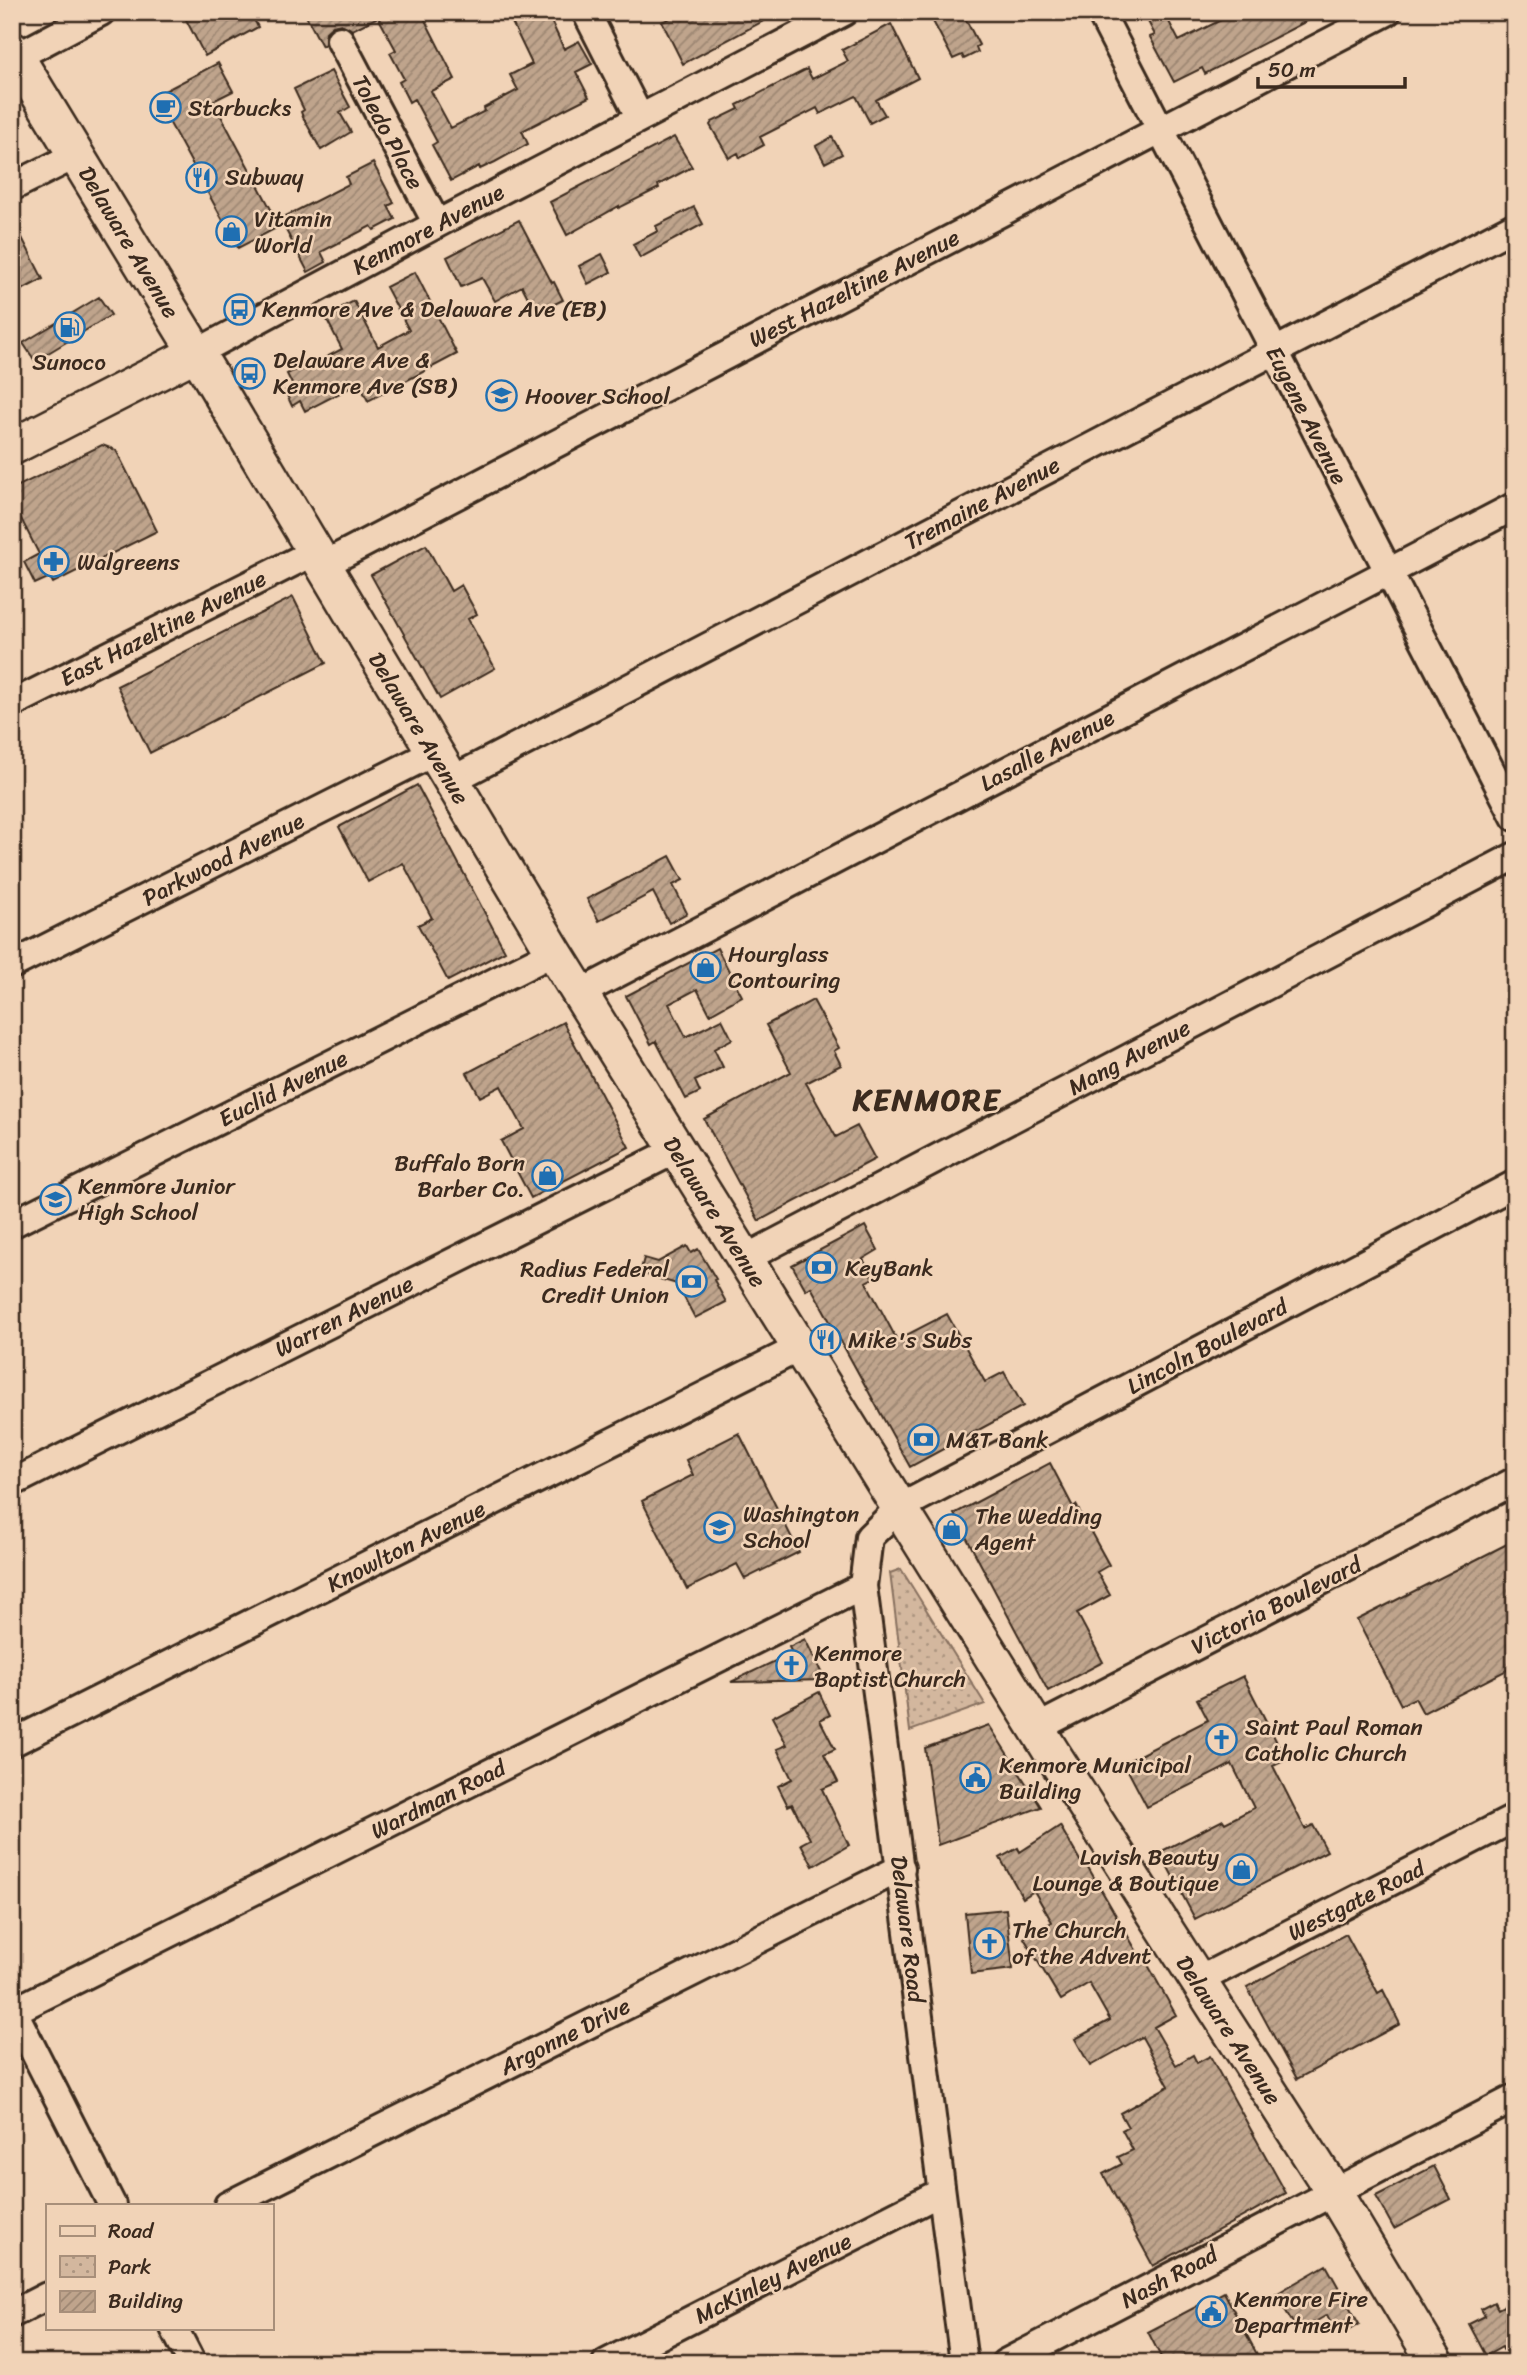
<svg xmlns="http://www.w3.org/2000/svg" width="1527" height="2375" font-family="Sriracha,sans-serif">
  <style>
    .park { fill: url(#park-dots); stroke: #87705e; stroke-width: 2 }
    .building { fill: url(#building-hatch); stroke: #3b2a1e; stroke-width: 2 }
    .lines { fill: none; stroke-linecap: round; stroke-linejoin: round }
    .minor-casing { stroke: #3b2a1e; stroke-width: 32 }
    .major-casing { stroke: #3b2a1e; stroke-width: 40 }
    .minor { stroke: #f1d3b7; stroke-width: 26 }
    .major { stroke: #f1d3b7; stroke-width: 35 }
    .labels { text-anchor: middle; stroke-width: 5; stroke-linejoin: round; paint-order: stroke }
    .poi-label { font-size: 23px; fill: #3b2a1e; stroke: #f1d3b7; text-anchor: start }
    .street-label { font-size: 23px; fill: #3b2a1e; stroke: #f1d3b7 }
    .district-label { font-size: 30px; font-weight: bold; letter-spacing: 2px; fill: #3b2a1e; stroke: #f1d3b7 }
  </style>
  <defs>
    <pattern id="park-dots" width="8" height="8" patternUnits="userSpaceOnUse" patternTransform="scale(1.75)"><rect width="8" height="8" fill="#d3b79e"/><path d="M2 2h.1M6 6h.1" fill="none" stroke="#ac9580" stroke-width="1.8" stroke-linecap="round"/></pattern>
    <pattern id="building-hatch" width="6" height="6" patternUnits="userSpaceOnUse" patternTransform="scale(1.75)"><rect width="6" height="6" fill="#bfa48c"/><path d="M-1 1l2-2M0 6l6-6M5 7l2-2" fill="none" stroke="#9c8672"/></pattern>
  </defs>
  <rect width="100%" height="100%" fill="#f1d3b7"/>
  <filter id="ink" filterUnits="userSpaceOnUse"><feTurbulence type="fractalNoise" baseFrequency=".0143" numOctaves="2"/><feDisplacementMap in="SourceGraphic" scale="14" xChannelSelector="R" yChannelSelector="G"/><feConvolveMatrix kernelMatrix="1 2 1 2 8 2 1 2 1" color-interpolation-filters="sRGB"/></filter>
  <g filter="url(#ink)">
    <path class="park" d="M901,1569l84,135 -75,27 -20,-158z"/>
    <path class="building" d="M182,12h68l8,15 -53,29z
      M304,12h117l34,67 -24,12 20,37 34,-17 -1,-3 34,-18 -8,-15 22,-11 -25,-52h40l17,37 15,-8 13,23 -16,8 13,25 -67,34 6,13 -33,18 -15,7 -1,-3 -28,15 -19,-36 5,-3 -23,-43 -5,3 -10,-20 5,-3 -14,-26 6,-3 -18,-33 -26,13 -11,-6 -8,2 -7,6 -1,12 -3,2z
      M683,12h97l-97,52 -21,-42z
      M928,12h34l17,33 -3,2 2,5 -14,7 -2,-4 -9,4z
      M1143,12h21l15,29 58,-29h87l-119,62 -3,-6 -28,14 -24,-45 5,-2z
      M891,24l27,54 -42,22 9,15 -15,8 -14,-27 -36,18 -3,-6 -57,29 4,8 -24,13 -2,-5 -9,5 -19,-33 2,-3 27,-13 -2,-4 70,-36 5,10 36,-18 -6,-11z
      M218,63l15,28 -20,10 67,125 -42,22 -83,-152z
      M331,71l19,36 -10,6 11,19 -30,18 -18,-33 -2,-5 3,-2 -10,-21z
      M674,137l18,30 -34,18 1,3 -40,20v-2l-52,29 -17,-33z
      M832,137l10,17 -17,9 -9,-17z
      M373,163l21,40 -6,3 7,13 -21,11 -3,-4 -50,26 5,10 -18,10 -28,-53 69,-35 -3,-7z
      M694,207l9,17 -63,34 -7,-14 25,-13 -2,-5z
      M12,218l31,61 -31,16z
      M519,220l33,63 2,-1 9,18 -27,13 -14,-27 -27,15 -13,-23 -21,9 -14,-30z
      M602,254l9,18 -23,12 -9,-18z
      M415,272l42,82 -89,47 -9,-18 -54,28 -5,-10 -8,5 -7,-15 8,-5 -6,-12 14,-7 1,3 40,-21 -17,-33 29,-15 24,46 31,-17 -23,-43z
      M99,297l12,18 -76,46 -12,-18z
      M102,445l14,5 41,81 -104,52 -3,-6 -15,7 -11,-22 15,-8 -27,-53v-12z
      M426,545l25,46 10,-6 16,29 -9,5 27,49 -55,31 -69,-124z
      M293,597l33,66 -176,90 -33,-67z
      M417,785l88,166 -57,30 -30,-56 14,-7 -29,-55 -35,19 -29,-55z
      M670,856l13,24 -10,5 14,28 -18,10 -16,-31 -54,29 -12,-22z
      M717,948l25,48 -32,18 -13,-25 -28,15 17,33 36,-18 10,20 -18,10 9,18 -28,14 5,11 -14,7 -30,-58 -5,3 -25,-48z
      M813,1000l26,48 -5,3 7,14 -35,18 30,54 21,-11 18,33 -116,62 -55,-102 87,-47 -25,-47z
      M563,1022l66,125 -98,51 -30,-57 23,-12 -23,-43 -21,11 -13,-24z
      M865,1226l13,24 -15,9 10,19 -7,4 31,58 50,-26 38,68 19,-10 19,34 -113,61 -99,-180 -5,3 -14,-25z
      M687,1246l4,7 7,-4 18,30 -2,1 12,22 -31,16 -18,-34 -37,-11 4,-15 14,4z
      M739,1433l60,119 -54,27 -8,-15 -50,25 -45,-88 51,-26 -7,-15z
      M1050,1463l23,44 3,-2 33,60 -12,7 13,23 -33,18 26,49 -55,29 -94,-177z
      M1515,1540v126l-92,47 -8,-15 -14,7 -44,-85z
      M805,1639l20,41 -94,2 61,-29 -3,-6z
      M1243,1676l43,84 -13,6 32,63 8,-4 14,26 -132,68 -35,-67 63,-32 2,3 29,-15 -22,-44 -85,43 -23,-44 84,-43 -11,-21z
      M819,1692l11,23 -10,5 15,29 -11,5 14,28 -16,7 27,56 -36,21 -12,-22 9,-5 -18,-35 -4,2 -10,-20 14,-7 -15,-30 10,-4 -15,-28z
      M989,1725l52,82 -103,38 -13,-97z
      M1060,1826l22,38 3,-2 55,95 3,-1 33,59 -22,12 22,38 17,-10 4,8 13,-7 76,137 -133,73 -50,-92 19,-10 -4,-7 15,-7 -11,-20 6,-3 -8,-14 49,-27 -27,-49 -52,29 -15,-27 35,-19 -21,-37 -28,17 -37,-62 28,-16 -18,-31 -11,7 -23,-40 18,-10 2,4z
      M1006,1909l7,60 -42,5 -6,-61z
      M1346,1934l32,59 5,-3 17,34 -103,55 -50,-92z
      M1434,2166l17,33 -57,30 -18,-33z
      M1326,2265l33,59 -20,12 -12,-21 -29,17 -22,-38z
      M1224,2292l35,66 -9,5h-86l-16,-31z
      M1515,2300v49l-10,5 -3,-7 -16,9 -17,-32 16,-8 -4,-7 13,-7 4,7z"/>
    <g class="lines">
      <defs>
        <path id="minor" d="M586,12l54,106
          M1100,12l415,805
          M340,40l97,184
          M16,57l85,-45
          M12,187l64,-32
          M196,353l241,-129 407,-212
          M321,566l1066,-554
          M12,704l302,-152
          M450,781l1065,-555
          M12,965l421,-212
          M580,993l935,-487
          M12,1224l542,-272
          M744,1259l771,-403
          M12,1483l664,-333
          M1037,1728l478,-247
          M12,1743l787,-395
          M1197,1981l318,-163
          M12,2008l100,197
          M12,2012l851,-426
          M228,2205l673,-337
          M12,2314l35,-18
          M174,2328l18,35
          M606,2363l335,-171
          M964,2363l-101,-777 6,-49 30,-29 616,-324
          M1005,2363l510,-265"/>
        <path id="major" d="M12,50l196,322 346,580 498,801 281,438 103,172
          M12,447l184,-94"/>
      </defs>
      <use href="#minor" class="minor-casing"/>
      <use href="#major" class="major-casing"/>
      <use href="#minor" class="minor"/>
      <use href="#major" class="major"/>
    </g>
  </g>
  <defs>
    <symbol id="cafe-ring" viewBox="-11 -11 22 22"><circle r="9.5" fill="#f1d3b7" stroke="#1f6fb2" stroke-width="1.5"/><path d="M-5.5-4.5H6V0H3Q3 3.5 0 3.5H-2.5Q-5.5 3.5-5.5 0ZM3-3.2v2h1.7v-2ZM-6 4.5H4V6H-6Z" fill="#1f6fb2"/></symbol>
    <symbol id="restaurant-ring" viewBox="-11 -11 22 22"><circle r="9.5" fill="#f1d3b7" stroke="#1f6fb2" stroke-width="1.5"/><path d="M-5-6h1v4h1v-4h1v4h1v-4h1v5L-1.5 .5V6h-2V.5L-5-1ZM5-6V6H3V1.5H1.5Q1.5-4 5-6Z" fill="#1f6fb2"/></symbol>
    <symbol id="shop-ring" viewBox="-11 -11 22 22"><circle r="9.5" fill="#f1d3b7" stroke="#1f6fb2" stroke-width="1.5"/><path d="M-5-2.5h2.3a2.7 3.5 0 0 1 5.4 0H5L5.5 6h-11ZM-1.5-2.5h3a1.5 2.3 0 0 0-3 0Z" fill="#1f6fb2"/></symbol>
    <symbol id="bus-ring" viewBox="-11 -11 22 22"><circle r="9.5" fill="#f1d3b7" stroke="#1f6fb2" stroke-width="1.5"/><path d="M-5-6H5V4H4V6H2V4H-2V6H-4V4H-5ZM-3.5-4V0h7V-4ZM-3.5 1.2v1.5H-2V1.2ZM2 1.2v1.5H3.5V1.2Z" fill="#1f6fb2"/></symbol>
    <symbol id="fuel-ring" viewBox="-11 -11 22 22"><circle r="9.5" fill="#f1d3b7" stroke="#1f6fb2" stroke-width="1.5"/><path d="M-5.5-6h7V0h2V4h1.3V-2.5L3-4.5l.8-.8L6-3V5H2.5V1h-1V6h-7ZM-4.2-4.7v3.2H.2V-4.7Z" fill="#1f6fb2"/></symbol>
    <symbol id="school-ring" viewBox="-11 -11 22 22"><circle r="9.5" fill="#f1d3b7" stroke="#1f6fb2" stroke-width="1.5"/><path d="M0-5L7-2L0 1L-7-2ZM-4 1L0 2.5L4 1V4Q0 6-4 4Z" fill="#1f6fb2"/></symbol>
    <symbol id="pharmacy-ring" viewBox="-11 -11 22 22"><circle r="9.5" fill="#f1d3b7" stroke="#1f6fb2" stroke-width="1.5"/><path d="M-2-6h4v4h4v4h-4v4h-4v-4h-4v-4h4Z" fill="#1f6fb2"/></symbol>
    <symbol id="bank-ring" viewBox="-11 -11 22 22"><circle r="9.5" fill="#f1d3b7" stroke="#1f6fb2" stroke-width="1.5"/><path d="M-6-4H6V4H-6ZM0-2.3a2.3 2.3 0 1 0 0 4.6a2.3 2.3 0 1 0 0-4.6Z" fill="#1f6fb2"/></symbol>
    <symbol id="church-ring" viewBox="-11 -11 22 22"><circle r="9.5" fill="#f1d3b7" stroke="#1f6fb2" stroke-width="1.5"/><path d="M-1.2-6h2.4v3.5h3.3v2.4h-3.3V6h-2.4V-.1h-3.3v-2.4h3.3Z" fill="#1f6fb2"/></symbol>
    <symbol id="civic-ring" viewBox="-11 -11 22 22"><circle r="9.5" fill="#f1d3b7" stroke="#1f6fb2" stroke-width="1.5"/><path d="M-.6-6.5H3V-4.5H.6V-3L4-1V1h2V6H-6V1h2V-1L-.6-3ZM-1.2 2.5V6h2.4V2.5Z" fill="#1f6fb2"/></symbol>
  </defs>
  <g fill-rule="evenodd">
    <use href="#cafe-ring" x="148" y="90" width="35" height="35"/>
    <use href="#restaurant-ring" x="184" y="160" width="35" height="35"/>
    <use href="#shop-ring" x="214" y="214" width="35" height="35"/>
    <use href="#bus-ring" x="222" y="292" width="35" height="35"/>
    <use href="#fuel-ring" x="52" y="310" width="35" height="35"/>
    <use href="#bus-ring" x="232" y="356" width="35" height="35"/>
    <use href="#school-ring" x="484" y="378" width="35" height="35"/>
    <use href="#pharmacy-ring" x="36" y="544" width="35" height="35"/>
    <use href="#shop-ring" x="688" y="950" width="35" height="35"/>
    <use href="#shop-ring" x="530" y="1158" width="35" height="35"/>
    <use href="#school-ring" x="38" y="1182" width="35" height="35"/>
    <use href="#bank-ring" x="804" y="1250" width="35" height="35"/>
    <use href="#bank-ring" x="674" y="1264" width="35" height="35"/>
    <use href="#restaurant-ring" x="808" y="1322" width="35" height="35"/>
    <use href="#bank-ring" x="906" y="1422" width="35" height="35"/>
    <use href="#school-ring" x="702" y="1510" width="35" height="35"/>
    <use href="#shop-ring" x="934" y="1512" width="35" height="35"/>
    <use href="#church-ring" x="774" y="1648" width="35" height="35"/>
    <use href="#church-ring" x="1204" y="1722" width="35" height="35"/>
    <use href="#civic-ring" x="958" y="1760" width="35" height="35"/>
    <use href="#shop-ring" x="1224" y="1852" width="35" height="35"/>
    <use href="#church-ring" x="972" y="1926" width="35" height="35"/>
    <use href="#civic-ring" x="1194" y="2294" width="35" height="35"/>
  </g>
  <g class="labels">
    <g class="poi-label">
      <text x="188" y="116">Starbucks</text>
      <text x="225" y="185">Subway</text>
      <text x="254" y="227">Vitamin<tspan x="254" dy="26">World</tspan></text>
      <text x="262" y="317">Kenmore Ave &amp; Delaware Ave (EB)</text>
      <text x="273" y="368">Delaware Ave &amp;<tspan x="273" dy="26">Kenmore Ave (SB)</tspan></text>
      <text x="69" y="370" text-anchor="middle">Sunoco</text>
      <text x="525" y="404">Hoover School</text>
      <text x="77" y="570">Walgreens</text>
      <text x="728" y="962">Hourglass<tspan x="728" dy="26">Contouring</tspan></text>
      <text x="525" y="1171" text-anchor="end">Buffalo Born<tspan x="525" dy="26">Barber Co.</tspan></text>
      <text x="78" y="1194">Kenmore Junior<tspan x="78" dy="26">High School</tspan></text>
      <text x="845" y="1276">KeyBank</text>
      <text x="669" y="1277" text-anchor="end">Radius Federal<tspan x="669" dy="26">Credit Union</tspan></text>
      <text x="848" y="1348">Mike's Subs</text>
      <text x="946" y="1448">M&amp;T Bank</text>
      <text x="743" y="1522">Washington<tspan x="743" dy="26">School</tspan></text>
      <text x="975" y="1524">The Wedding<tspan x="975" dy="26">Agent</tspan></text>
      <text x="814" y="1661">Kenmore<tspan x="814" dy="26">Baptist Church</tspan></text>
      <text x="1245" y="1735">Saint Paul Roman<tspan x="1245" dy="26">Catholic Church</tspan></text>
      <text x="999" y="1773">Kenmore Municipal<tspan x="999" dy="26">Building</tspan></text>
      <text x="1219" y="1865" text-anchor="end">Lavish Beauty<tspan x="1219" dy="26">Lounge &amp; Boutique</tspan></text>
      <text x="1012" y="1938">The Church<tspan x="1012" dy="26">of the Advent</tspan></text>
      <text x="1234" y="2307">Kenmore Fire<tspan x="1234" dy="26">Department</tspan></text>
    </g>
    <g class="street-label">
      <text transform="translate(388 132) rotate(62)" y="8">Toledo Place</text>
      <text transform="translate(428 229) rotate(-28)" y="8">Kenmore Avenue</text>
      <text transform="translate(129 242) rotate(59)" y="8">Delaware Avenue</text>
      <text transform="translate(854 288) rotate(-27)" y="8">West Hazeltine Avenue</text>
      <text transform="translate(1307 415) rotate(63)" y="8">Eugene Avenue</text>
      <text transform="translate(982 503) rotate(-28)" y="8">Tremaine Avenue</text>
      <text transform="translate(163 628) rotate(-27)" y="8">East Hazeltine Avenue</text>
      <text transform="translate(419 728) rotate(59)" y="8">Delaware Avenue</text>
      <text transform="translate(1047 750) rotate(-28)" y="8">Lasalle Avenue</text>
      <text transform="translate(223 859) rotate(-27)" y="8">Parkwood Avenue</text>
      <text transform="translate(1129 1057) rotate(-28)" y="8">Mang Avenue</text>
      <text transform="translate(283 1088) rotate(-27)" y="8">Euclid Avenue</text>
      <text transform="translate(715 1212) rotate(58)" y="8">Delaware Avenue</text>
      <text transform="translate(344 1316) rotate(-27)" y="8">Warren Avenue</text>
      <text transform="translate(1207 1346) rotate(-28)" y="8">Lincoln Boulevard</text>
      <text transform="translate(406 1546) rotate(-27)" y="8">Knowlton Avenue</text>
      <text transform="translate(1276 1605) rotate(-27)" y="8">Victoria Boulevard</text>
      <text transform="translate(438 1799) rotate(-27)" y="8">Wardman Road</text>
      <text transform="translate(1356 1900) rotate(-27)" y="8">Westgate Road</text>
      <text transform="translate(908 1929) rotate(83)" y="8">Delaware Road</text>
      <text transform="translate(1229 2030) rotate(57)" y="8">Delaware Avenue</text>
      <text transform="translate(565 2036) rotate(-27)" y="8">Argonne Drive</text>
      <text transform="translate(1169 2277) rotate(-28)" y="8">Nash Road</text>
      <text transform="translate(773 2278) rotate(-27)" y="8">McKinley Avenue</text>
    </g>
    <g class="district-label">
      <text x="927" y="1110">KENMORE</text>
    </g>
  </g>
  <rect width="1527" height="2375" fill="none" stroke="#f1d3b7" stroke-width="42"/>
  <rect x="21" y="21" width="1485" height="2333" fill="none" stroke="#3b2a1e" stroke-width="2.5" filter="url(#ink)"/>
  <rect x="46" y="2204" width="228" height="126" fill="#f1d3b7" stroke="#a88f7a" stroke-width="2"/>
  <rect x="60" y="2226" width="35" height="10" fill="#f1d3b7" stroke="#a88f7a" stroke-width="2"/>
  <text x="108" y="2238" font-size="21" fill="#3b2a1e">Road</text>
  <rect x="60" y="2256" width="35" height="21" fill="url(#park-dots)" stroke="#a88f7a" stroke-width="2"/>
  <text x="108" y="2274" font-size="21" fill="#3b2a1e">Park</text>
  <rect x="60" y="2291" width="35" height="21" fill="url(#building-hatch)" stroke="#a88f7a" stroke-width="2"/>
  <text x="108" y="2308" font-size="21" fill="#3b2a1e">Building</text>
  <path d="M1258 77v10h147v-10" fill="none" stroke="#3b2a1e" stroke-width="3.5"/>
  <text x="1268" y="77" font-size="21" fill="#3b2a1e" stroke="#f1d3b7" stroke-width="5" paint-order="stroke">50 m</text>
</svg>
